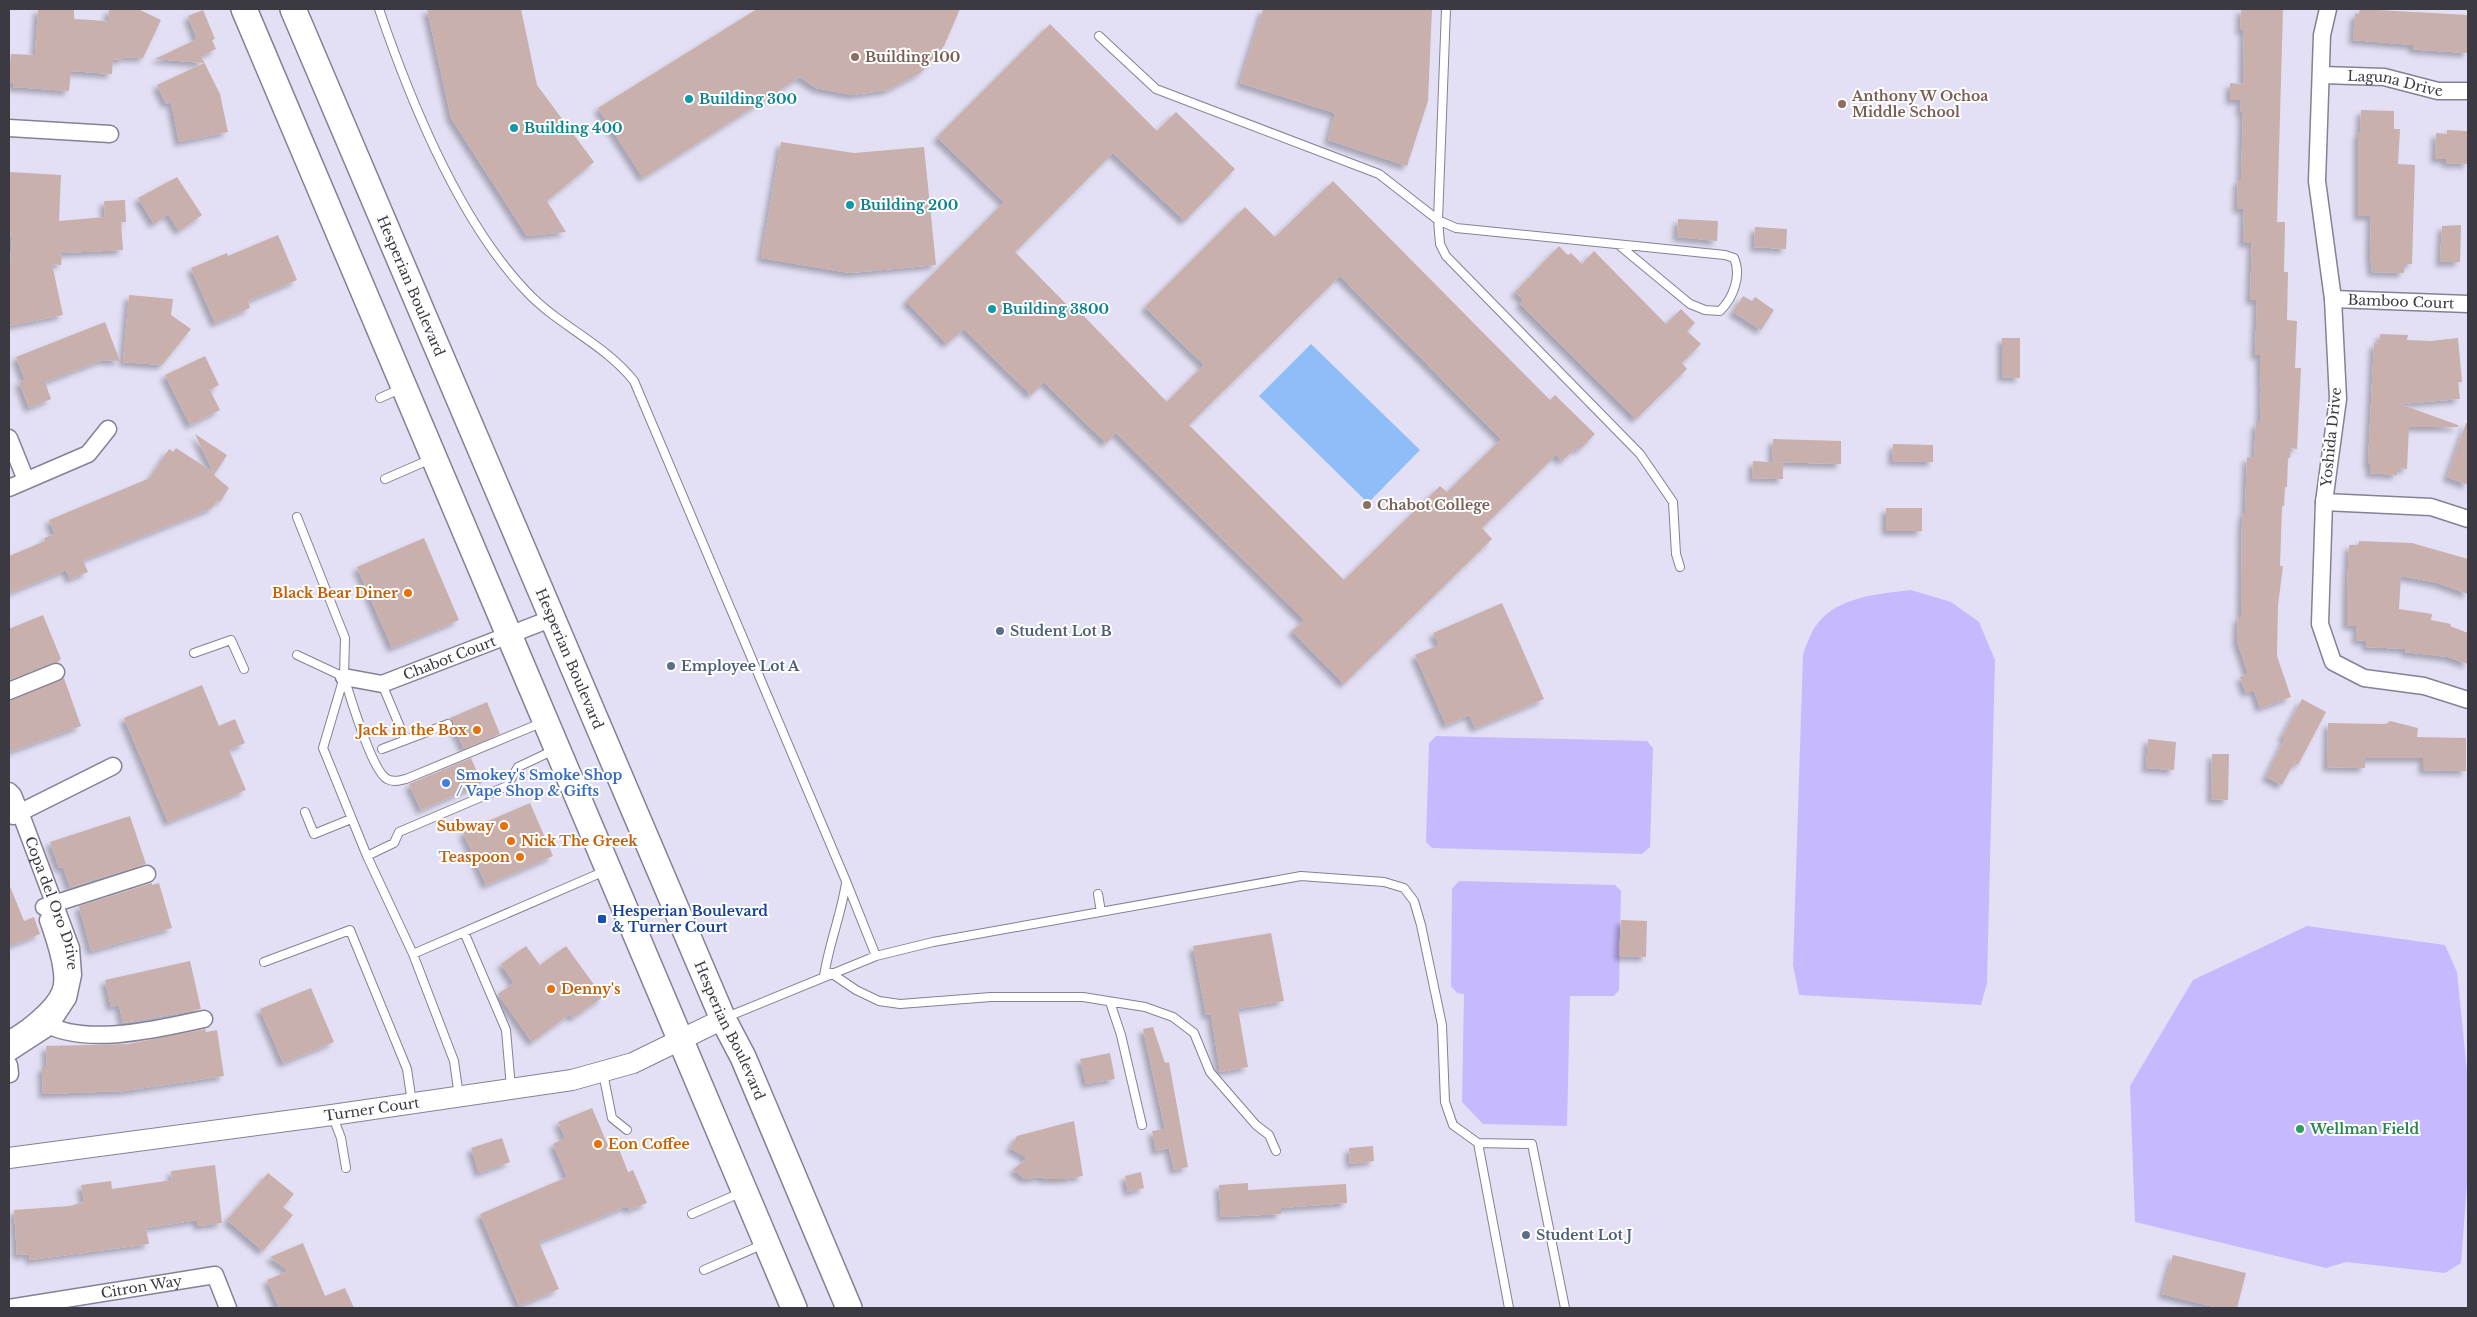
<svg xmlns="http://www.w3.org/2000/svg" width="2477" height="1317" font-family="'Libre Baskerville',serif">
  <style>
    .green { fill: #c7b9fd }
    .water { fill: #8ebdf8 }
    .building { fill: #c9b0ac; fill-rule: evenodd; filter: url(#shadow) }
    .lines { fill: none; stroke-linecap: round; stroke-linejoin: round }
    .service-casing { stroke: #848194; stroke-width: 10 }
    .minor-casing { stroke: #848194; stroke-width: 19 }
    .tertiary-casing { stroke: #848194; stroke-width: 22 }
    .primary-casing { stroke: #848194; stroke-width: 28 }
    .service { stroke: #fff; stroke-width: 8 }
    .minor { stroke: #fff; stroke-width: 16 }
    .tertiary { stroke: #fff; stroke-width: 20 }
    .primary { stroke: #fff; stroke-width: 25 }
    .education-dot { fill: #8d6e63; stroke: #fff; stroke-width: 2 }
    .culture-dot { fill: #0f9aa8; stroke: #fff; stroke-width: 2 }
    .food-dot { fill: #e8710a; stroke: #fff; stroke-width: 2 }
    .service-dot { fill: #5c6f8a; stroke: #fff; stroke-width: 2 }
    .shop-dot { fill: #3f7fe0; stroke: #fff; stroke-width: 2 }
    .transit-dot { fill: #1a4fb4; stroke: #fff; stroke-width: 2 }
    .leisure-dot { fill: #2e9e5b; stroke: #fff; stroke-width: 2 }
    .labels { text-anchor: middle; stroke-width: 4; stroke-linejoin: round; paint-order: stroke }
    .education-label { font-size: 14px; font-weight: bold; fill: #785e54; stroke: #fff; text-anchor: start }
    .street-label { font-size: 14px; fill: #3b3a42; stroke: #fff }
    .culture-label { font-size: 14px; font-weight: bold; fill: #0d838f; stroke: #fff; text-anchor: start }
    .food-label { font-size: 14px; font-weight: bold; fill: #c56008; stroke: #fff; text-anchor: end }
    .service-label { font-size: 14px; font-weight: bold; fill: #4e5e75; stroke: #fff; text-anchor: start }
    .shop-label { font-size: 14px; font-weight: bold; fill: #366cbe; stroke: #fff; text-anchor: start }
    .transit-label { font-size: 14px; font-weight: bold; fill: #164399; stroke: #fff; text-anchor: start }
    .leisure-label { font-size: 14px; font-weight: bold; fill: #27864d; stroke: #fff; text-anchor: start }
  </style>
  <defs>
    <filter id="shadow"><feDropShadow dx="-4.5" dy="4.5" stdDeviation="2.5" flood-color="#0004"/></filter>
  </defs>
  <rect width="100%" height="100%" fill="#e3e0f5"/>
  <path class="green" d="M1911,590l40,12 28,20 16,38 -8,323 -6,22 -182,-10 -6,-30 10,-311c4,-10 8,-23 15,-31 21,-27 62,-29 93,-33z
    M1436,736l211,5 6,7 -3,99 -8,7 -210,-6 -6,-6 3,-99z
    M1459,881l156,4 6,6 -2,99 -5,6h-44l-3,130 -84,-2 -21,-22 2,-108 -7,-1 -6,-7 1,-97z
    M2307,926l138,19 12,27 11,109v91l-7,91 -16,10 -99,-11 -20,6 -191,-46 -5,-136 63,-106z"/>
  <path class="water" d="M1311,344l109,106 -52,53 -109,-107z"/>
  <path class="building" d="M38,9h36v10l34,2 1,-12 31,1 21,10 -18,38 -20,-1v3l-10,-1 -1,15 -41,-3 -2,20 -56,-4v-4l-4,-1 2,-28 24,1z
    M427,9h94l16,76 57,77 -47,39 19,31 -39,4 -76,-118z
    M757,9h203l-16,37 -24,27 -32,17 -36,5 -36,-7 -16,-11 -157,101 -45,-70z
    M1263,9h169l-4,92 -21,65 -79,-26 7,-27 -95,-30z
    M2241,9h42l-6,213h8l-1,50h4l-1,48 10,1 -2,47h6l-4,81 -6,-1 -1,10h-2l-1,29h-2l-1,19h-2l-2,60h3l-5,39 -1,51 14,41 -31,11 -6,-18 -8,3 -6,-16 8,-3 -11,-33 1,-24h3l1,-93 1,-11h2l2,-56 7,1 2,-35h4l1,-33 -1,-35h-5l2,-52 -1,-3h-6l2,-57h-9l1,-34h-7l1,-29h3l2,-68h-3l1,-12h-11v-17l13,1 1,-54h-4z
    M2360,9l108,6v38l-47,-3 -8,-1v-4l-60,-5 2,-26h4z
    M203,10l12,29 -3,1 4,9 -15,7 19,38 8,38 -49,10 -8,-40 -5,2 -9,-19 47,-22 -49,-4 42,-20 -9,-23z
    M1050,24l107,107 19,-19 59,57 -50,52 -72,-68 -98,99 57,58 4,-2 91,94 37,-37 -59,-58 100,-100 30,30 58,-56 217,219 5,-5 40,39 -16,16 -3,-2 -14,13 -6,-6 -74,73 10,11 -148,145 -52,-53 12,-11 -188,-187 -10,10 -62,-61 -13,13 -67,-66 -17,15 -41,-43 98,-99 -67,-65zM1340,276l161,163 -54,53 -7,-6 -96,94 -155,-155z
    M2361,110l33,1v18h6l-2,35 17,1 -3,99h-8v9l-32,-1 -2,-19 1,-37h-13v-82l2,-2z
    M2447,130l21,1v33l-22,-1v-4h-11l1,-26 11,1z
    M781,142l73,11 70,-6 12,118 -86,8 -89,-15z
    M9,172l52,3 -2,46 46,-4 -1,-16 21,-1 1,22h-5l2,28 -61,3 -1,12 -9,-1 11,51 -54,11v-46l3,-42 -3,-1z
    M177,177l25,38 -23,16 -11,-17 -14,10 -16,-26z
    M1678,219l40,2 -1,20 -40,-4z
    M2461,225l-1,37h-20l2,-36z
    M1755,227l32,2 -1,20 -32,-2z
    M278,235l19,45 -49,21 2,7 -35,15 -24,-55 36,-15 1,3z
    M1559,246l9,9 3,-2 11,11 12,-13 72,73 15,-15 14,14 -8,8 14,13 -19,19 5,6 -51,50 -116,-115 3,-4 -8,-8z
    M129,295l44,4 -2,16 20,14 -29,36 -39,-3z
    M1743,296l9,5 3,-4 19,13 -13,20 -28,-18z
    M105,322l15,39 -18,-1 -57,22 6,17 -22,9 -10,-26 6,-2 -9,-23z
    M2380,334l28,1 -1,5 24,1 27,-3 4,44h-4l2,17 -60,5 58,21v2h-49l-2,42 -9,-1 -1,7 -27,-2v-9h-2l6,-121 6,1z
    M2002,338h18v40l-18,-1z
    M205,356l14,29 -9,5 10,20 -30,15 -25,-50z
    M2466,423h2v62l-21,-8z
    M195,434l32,21 -13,20 15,13 -9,14 -3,-2 -5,8 -129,52 5,12 -18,7 -4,-9 -57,23v-37l36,-15 -1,-3 11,-4 -6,-14 101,-42 19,-29 4,3 3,-4 37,24z
    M1773,439l68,2v23l-69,-2z
    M1893,444l40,1v17l-41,-1z
    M1753,461l30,2v16l-31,-1z
    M1886,508h36v23h-36z
    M424,538l35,82 -67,28 -35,-81z
    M2359,541l53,2 56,16v35l-30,-11 -37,-7 -2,33 33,5 -1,6 20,4 -1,2 18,7v31l-20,-7 -43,-5 1,-3 -40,-2 1,-6 -11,-1 1,-14 -10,-1v-33l2,-47h9z
    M1502,603l42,96 -69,29 -6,-13 -23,10 -31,-70 24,-10 -6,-12z
    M43,615l18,44 -3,3 -49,18v-51z
    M64,678l17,48 -72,26v-51z
    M202,685l17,41 16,-7 10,24 -16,7 17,40 -78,32 -44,-104z
    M2302,699l24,13 -28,53 -4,-2 -12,22 -16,-8 19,-39 -3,-1z
    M487,702l13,32 -36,15 -14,-31z
    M2390,721l28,7 -1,9 49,1v33l-43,-1v-12h-58v10l-38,-1 1,-44 58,1z
    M2148,739l28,3 -2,28 -28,-2z
    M2212,754h17l-1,46 -17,-1z
    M471,758l11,25 -61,27 -12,-26z
    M530,803l23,53 -67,29 -23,-53z
    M130,816l16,48 -76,23 -7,-20 -4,1 -9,-26z
    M152,883v2l7,-2 13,45 -81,23 -12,-45z
    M9,884l15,37 10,-4 6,17 -31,12z
    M1621,920l26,1 -1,36 -27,-1z
    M1271,933l13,68 -46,8 10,58 -28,5 -9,-58 -5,1 -13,-69z
    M526,946l14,19 26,-19 37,51 -30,21 -3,-4 -38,28 -34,-48 16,-11 -13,-19z
    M190,961l11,48 -78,14 -4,-18 -8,2 -6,-27z
    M311,988l23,54 -51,21 -23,-54z
    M1153,1027l12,36 4,-1 19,105 -14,3 -5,-22 -13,3 -4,-20 13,-2 -22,-100z
    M205,1029l1,3 11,-2 7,46 -100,15 -81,3 -1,-27h5l-1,-21 82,-2z
    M1110,1053l5,26 -29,5 -6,-25z
    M592,1108l17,40 8,-4 11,28 5,-2 14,33 -18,7 -2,-4 -88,36 20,47 -40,17 -39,-92 87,-37 -14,-33 12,-6 -7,-16z
    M1074,1121l9,55 -19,3h-19l-4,-2 -16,2 -12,-9 14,-12 -17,-10 7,-12z
    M502,1138l8,24 -31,11 -8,-25z
    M1373,1146l1,15 -24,3 -1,-16z
    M215,1165l7,58 -24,3 -1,-6 -51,8 3,16 -119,16 -1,-6 -12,1 -3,-45 56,-4 14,-4 -3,-17 30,-4 1,8 60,-9 -1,-9z
    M1141,1172l3,16 -16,4 -3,-16z
    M268,1173l26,21 -11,13 10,8 -30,36 -36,-31z
    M1248,1183v7l98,-6 1,19 -66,5v6l-60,3 -2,-32z
    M303,1243l22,53 20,-8 9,20h-75l-12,-28 21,-9 -18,-14z
    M2173,1255l73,18 -9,35h-19l-56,-14z"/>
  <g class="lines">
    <defs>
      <path id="service" d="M379,9c31,91 81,213 148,283 32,34 78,52 107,89l212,500 30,75
        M1446,9l-8,211 2,24 6,12 194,198 33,48 3,52 4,13
        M1099,36l57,53 223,85 59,46 18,8 269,27 9,3c8,18 -1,40 -14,53l-15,-1 -15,-6 -70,-58
        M380,398l20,-9
        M385,479l46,-20
        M297,517l48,121 -1,39 -21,71 44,108
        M194,653l37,-13 13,29
        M297,655l47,22c6,19 28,94 43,102 7,4 13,1 19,0l135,-56
        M382,684l23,55
        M382,749l66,-25
        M554,750l-36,17 -11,19 -108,46 -5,11 -27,13 46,98 192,-83
        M305,812l9,22 37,-15
        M1098,894l3,18
        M464,932l42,98 5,58
        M413,954l41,107 5,35
        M264,962l86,-32 57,139 5,34
        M831,973l25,17 23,11 21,3 91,-7h92l62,10 28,10 21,16 16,39 46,53 13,10 7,16
        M824,976c5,-32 17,-61 22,-93
        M1110,1002l11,33 21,90
        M727,1017l149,-61 57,-14 368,-66 83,6 20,6 10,13 7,24 21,100 3,77 8,23 25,18 54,1 33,164
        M603,1073l9,45 15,12
        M333,1117l8,21 5,30
        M1478,1143l31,165
        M692,1214l48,-21
        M704,1270l60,-26"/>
      <g id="minor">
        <path d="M2328,9l-6,26 -5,146 16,118 5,100 -14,103 -4,122 13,38 31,16 60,8 44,14"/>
        <path id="s1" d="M2322,75l62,2 54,14h30"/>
        <path d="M9,128l101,6"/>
        <path id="s2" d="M2333,299l135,5"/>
        <path d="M9,438l17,42"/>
        <path d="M9,488l79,-34 20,-25"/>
        <path d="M2324,502l107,5 37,12"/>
        <path id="s3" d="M344,677l38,7 171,-66"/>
        <path d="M9,691l47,-19"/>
        <path id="s4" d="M9,791l4,4 7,17 51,136 2,27 -5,23 -19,29 -40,26"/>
        <path d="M13,816l100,-50"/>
        <path d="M44,907l103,-33"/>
        <path d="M41,1021c40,27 118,8 163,-2"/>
        <path d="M9,1039c16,-8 44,-30 51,-47 8,-17 -6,-55 -12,-72"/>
        <path d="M9,1065l1,9"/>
        <path id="s5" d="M9,1308l206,-33 13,33"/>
      </g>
      <g id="tertiary">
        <path id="s6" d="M9,1158l323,-43 240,-35 61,-17 90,-44"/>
      </g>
      <g id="primary">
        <path d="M244,9l550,1299"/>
        <path id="s7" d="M293,9l430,1010 20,38 106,251"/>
      </g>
    </defs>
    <use href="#service" class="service-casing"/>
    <use href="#minor" class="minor-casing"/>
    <use href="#tertiary" class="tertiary-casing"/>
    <use href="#primary" class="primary-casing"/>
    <use href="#service" class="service"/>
    <use href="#minor" class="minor"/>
    <use href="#tertiary" class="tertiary"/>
    <use href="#primary" class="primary"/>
  </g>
  <g class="education-dot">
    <circle cx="855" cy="57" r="5"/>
    <circle cx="1842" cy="104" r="5"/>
    <circle cx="1367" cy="505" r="5"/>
  </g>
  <g class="culture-dot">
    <circle cx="689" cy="99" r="5"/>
    <circle cx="514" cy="128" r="5"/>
    <circle cx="850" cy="205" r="5"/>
    <circle cx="992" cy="309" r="5"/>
  </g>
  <g class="food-dot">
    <circle cx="408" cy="593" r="5"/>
    <circle cx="477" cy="730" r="5"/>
    <circle cx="504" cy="826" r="5"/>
    <circle cx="511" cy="841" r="5"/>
    <circle cx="520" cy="857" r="5"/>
    <circle cx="551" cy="989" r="5"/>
    <circle cx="598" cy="1144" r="5"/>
  </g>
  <g class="service-dot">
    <circle cx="1000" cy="631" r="5"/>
    <circle cx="671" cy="666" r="5"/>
    <circle cx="1526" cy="1235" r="5"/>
  </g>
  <circle class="shop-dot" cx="446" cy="783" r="5"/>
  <rect class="transit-dot" x="597" y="914" width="10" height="10" rx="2.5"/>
  <circle class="leisure-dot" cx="2300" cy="1129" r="5"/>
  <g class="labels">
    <g class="education-label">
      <text x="865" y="62">Building 100</text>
      <text x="1852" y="101">Anthony W Ochoa<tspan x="1852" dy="16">Middle School</tspan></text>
      <text x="1377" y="510">Chabot College</text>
    </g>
    <g class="street-label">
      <text dy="5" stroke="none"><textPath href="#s1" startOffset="74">Laguna Drive</textPath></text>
      <text dy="5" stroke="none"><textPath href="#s7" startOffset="301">Hesperian Boulevard</textPath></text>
      <text dy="5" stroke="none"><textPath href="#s2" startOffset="68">Bamboo Court</textPath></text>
      <text transform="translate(2331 437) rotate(-84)" y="5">Yoshida Drive</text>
      <text dy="5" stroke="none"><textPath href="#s3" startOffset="111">Chabot Court</textPath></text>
      <text dy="5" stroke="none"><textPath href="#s7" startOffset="706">Hesperian Boulevard</textPath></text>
      <text dy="5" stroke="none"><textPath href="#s4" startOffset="121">Copa del Oro Drive</textPath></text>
      <text dy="5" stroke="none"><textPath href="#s7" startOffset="1111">Hesperian Boulevard</textPath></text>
      <text dy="5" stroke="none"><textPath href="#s6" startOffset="366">Turner Court</textPath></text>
      <text dy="5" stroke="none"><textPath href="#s5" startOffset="134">Citron Way</textPath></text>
    </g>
    <g class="culture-label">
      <text x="699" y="104">Building 300</text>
      <text x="524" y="133">Building 400</text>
      <text x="860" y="210">Building 200</text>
      <text x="1002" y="314">Building 3800</text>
    </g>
    <g class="food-label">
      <text x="398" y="598">Black Bear Diner</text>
      <text x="467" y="735">Jack in the Box</text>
      <text x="494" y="831">Subway</text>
      <text x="521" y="846" text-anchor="start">Nick The Greek</text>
      <text x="510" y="862">Teaspoon</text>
      <text x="561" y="994" text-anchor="start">Denny's</text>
      <text x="608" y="1149" text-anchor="start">Eon Coffee</text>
    </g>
    <g class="service-label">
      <text x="1010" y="636">Student Lot B</text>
      <text x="681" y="671">Employee Lot A</text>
      <text x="1536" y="1240">Student Lot J</text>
    </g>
    <g class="shop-label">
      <text x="456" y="780">Smokey's Smoke Shop<tspan x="456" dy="16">/ Vape Shop &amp; Gifts</tspan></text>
    </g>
    <g class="transit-label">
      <text x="612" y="916">Hesperian Boulevard<tspan x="612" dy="16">&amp; Turner Court</tspan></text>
    </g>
    <g class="leisure-label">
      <text x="2310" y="1134">Wellman Field</text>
    </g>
  </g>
  <rect width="2477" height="1317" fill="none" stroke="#3b3a42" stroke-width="20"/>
</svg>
